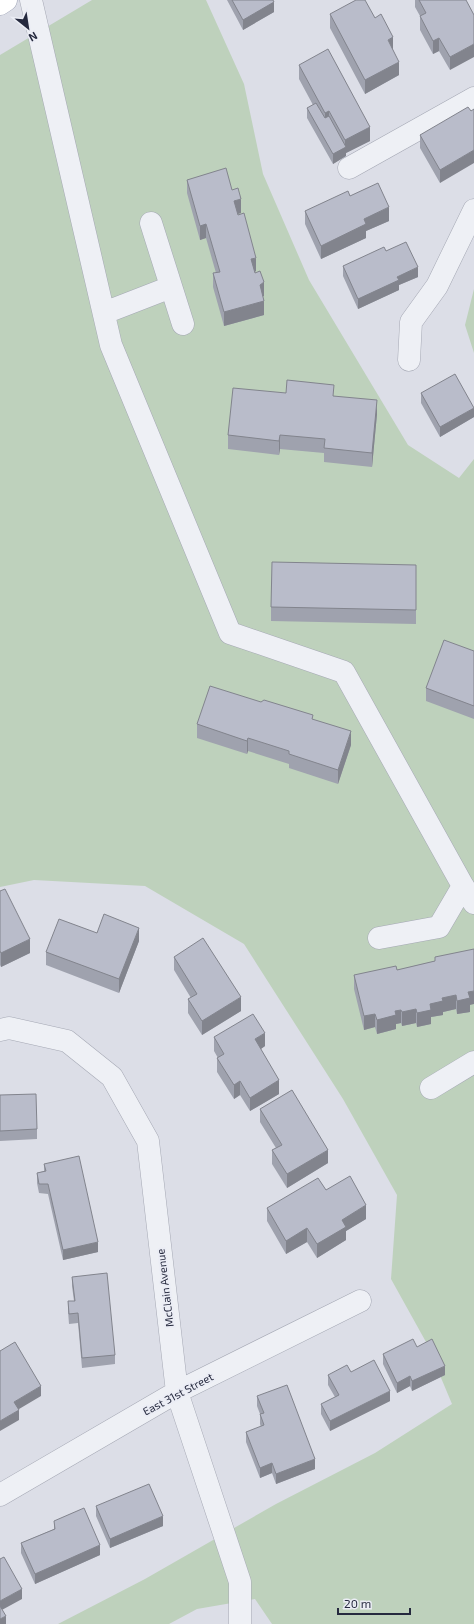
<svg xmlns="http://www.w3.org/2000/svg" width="474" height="1624" font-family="'Exo 2',sans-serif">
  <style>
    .green { fill: #bed1bc }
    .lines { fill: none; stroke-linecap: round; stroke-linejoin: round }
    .minor-casing { stroke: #a5a8b4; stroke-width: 23 }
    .major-casing { stroke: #9ba0b3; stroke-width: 23 }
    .minor { stroke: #eef0f5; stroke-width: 22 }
    .major { stroke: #fff; stroke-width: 22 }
    .wall { fill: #9fa2ae }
    .shaded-wall { fill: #82848d }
    .building { fill: #b9bcca; stroke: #82848d }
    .labels { text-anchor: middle; stroke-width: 4; stroke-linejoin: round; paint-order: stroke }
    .street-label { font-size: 11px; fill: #25293e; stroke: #ebedf5 }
  </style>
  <rect width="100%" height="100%" fill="#dcdee7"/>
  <path class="green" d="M92,0h114l38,84 19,90 46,106 99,165 51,33 15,-19v1165h-202l-17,-25 -58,10 -28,15h-111l87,-45 131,-75 99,-51 77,-49 -26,-62 -35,-63 6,-84 -54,-96 -99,-155 -99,-58 -111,-6 -34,7v-832z
    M474,289v64l-9,-28z"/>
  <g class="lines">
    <defs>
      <path id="minor" d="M31,0l80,345 119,288 114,39 119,214 11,17
        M349,168l125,-70
        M151,223l32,101
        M104,313l67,-26
        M409,360l2,-38 26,-36 37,-76
        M379,938l60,-11 24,-41
        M0,1030l9,-2 58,13 45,36 36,64 29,251 63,190v42
        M431,1088l43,-26
        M0,1495l177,-103 183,-91"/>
      <path id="major" d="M0,4l6,-4"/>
    </defs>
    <use href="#minor" class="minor-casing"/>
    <use href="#major" class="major-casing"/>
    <use href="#minor" class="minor"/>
    <use href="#major" class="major"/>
  </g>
  <path class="wall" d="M227,0h46l1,12 -31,18z
    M415,0h51l-16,70 -11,-19 -6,3 -13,-24v-14l-5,-9z
    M330,14l45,4 18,32 6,25 -34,19 -35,-66z
    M299,65l71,76 -24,12v3l-13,8 -26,-46v-10l6,-3 -14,-26z
    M471,111l-31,72 -20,-35v-13z
    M187,180l45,10 9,23 -3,1 18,57 -1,1 9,24h-1l1,19 -40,11 -11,-39v-14h3l-10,-35 -6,2 -13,-47z
    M350,196l39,25 -23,10v7l-45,21 -16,-35v-13z
    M386,251l32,26 -19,8v5l-41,19 -15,-33v-10z
    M286,393l48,3 43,18 -5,53 -48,-5v-9l-44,-4 -1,6 -51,-6v-14z
    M421,393l53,24 -34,20 -19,-34z
    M416,565v59l-145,-3v-14z
    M474,651v68l-48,-18v-13z
    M313,720l38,25 -13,39 -49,-16v-4l-41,-13 -1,3 -50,-16v-14z
    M0,891l30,62 -29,14 -1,-2z
    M97,933l42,8 -20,52 -73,-28v-13z
    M174,957l67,54 -39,24 -14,-22v-14l3,-1 -17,-28z
    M435,957l35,48v7l-13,2 -1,-5 -13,3v3l-12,2v7l-14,3 -1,-4 -14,3 -1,-3 -5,1v5l-19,5 -2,-7 -11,3 -10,-41v-14l43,-5 38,-9z
    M214,1037l51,9 -4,3 18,45 -29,17 -10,-16 -6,4 -17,-27v-14h1l-4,-7z
    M0,1095l37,34v10l-37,2z
    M260,1109l68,54 -41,25 -15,-24v-14l4,-2 -16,-26z
    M44,1164l54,88 -35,8 -15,-66 -9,-1 -2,-10v-10l7,-2z
    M326,1190l40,29 -20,12v9l-29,18 -10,-16 -21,12 -19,-33v-13z
    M72,1277l43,78v9l-33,4 -4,-45 -9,1 -1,-13v-10h6l-2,-15z
    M417,1347l28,28 -33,16 -2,-5 -13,7 -14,-29v-10z
    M351,1372l39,29 -60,30 -9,-17v-10l14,-7 -7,-12v-10z
    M257,1396l58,73 -39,15 -4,-11 -12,5 -14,-36v-10l15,-5 -1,-3v-10l-3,-8z
    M96,1506l67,20 -53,22 -14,-32z
    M54,1521l46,34 -65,29 -14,-31v-10l33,-14z"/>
  <path class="shaded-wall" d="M274,2v10l-31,18v-10z
    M393,37v14l-5,-11z
    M439,38v13l-6,3v-13z
    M474,44v13l-24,13v-13z
    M399,62v13l-34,19v-14z
    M329,111v14l-4,2v-14z
    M370,127v14l-24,12v3l-13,8v-10l12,-7v-7z
    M474,150v13l-34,20v-13z
    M241,199v14l-7,2v-14z
    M389,207v14l-23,10v7l-45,21v-13l43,-27z
    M206,224v14l-6,2v-14z
    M256,258v13l-5,2v-14z
    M418,267v10l-19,8v5l-41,19v-10l39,-22z
    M264,282v14l-4,2v-13z
    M264,301v14l-40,11v-14z
    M377,400v14l-5,53v-14z
    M474,408v9l-34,20v-10z
    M280,435v14l-1,6v-14z
    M351,731v14l-13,39v-14z
    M248,738v13l-1,3v-13z
    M139,928v13l-20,52v-14z
    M30,939v14l-29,14v-14z
    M474,991v13l-4,1v7l-13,2v-13l11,-9z
    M456,995v14l-13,3v3l-12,2v7l-14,3v-14l13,-9 12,-6z
    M241,997v14l-39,24v-14z
    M416,1009v14l-14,3v-14z
    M401,1010v13l-5,1v5l-19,5v-14l18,-9z
    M375,1014v13l-11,3v-14z
    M265,1033v13l-10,7v-14z
    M279,1080v14l-29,17v-13z
    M240,1081v14l-6,4v-14z
    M328,1150v13l-41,25v-14z
    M366,1205v14l-20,12v9l-29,18v-14l25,-24z
    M307,1228v14l-21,12v-13z
    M98,1242v10l-35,8v-10z
    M445,1366v9l-33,16v-10z
    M410,1376v10l-13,7v-10z
    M41,1386v10l-27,16v-10z
    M390,1391v10l-60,30v-10z
    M19,1410v10l-19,11v-10z
    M315,1459v10l-39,15v-10z
    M272,1463v10l-12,5v-10z
    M163,1516v10l-53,22v-9z
    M100,1545v10l-65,29v-10z
    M22,1589v10l-22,12v-10z
    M6,1616v8h-6v-5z"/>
  <path class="building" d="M232,0h41l1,2 -31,18z
    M356,0h9l10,18 6,-4 12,23 -5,3 11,22 -34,18 -35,-66z
    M419,0h47l8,15v29l-24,13 -11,-19 -6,3 -13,-25 6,-3z
    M328,49l42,78 -25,13 -16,-29 -4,2 -26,-48z
    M316,103l9,15 4,-2 17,31 -13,7 -26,-46z
    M468,107l3,4 3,-2v41l-34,20 -20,-35z
    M226,168l6,22 6,-2 3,11 -7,2 4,14 6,-2 12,45 -5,1 4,14 5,-2 4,11 -4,3 4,16 -40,11 -11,-39 7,-1 -14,-48 -6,2 -13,-46z
    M378,183l11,24 -25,12 2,5 -45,22 -16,-35 43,-20 2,5z
    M406,242l12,25 -21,10 2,3 -41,19 -15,-33 41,-19 2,4z
    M455,374l19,34 -34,19 -19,-34z
    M287,380l47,5 -1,11 44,4 -5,53 -48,-5 1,-9 -45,-4 -1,6 -51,-6 5,-47 53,5z
    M272,562l144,3v45l-145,-3z
    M444,640l30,11v55l-48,-18z
    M210,686l51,16 3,-2 49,15 -1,4 39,12 -13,39 -49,-16v-3l-41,-13 -1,3 -50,-17z
    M5,889l25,50 -29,14 -1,-2v-60z
    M104,914l35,14 -20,51 -73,-27 13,-33 38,14z
    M203,938l38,59 -39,24 -14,-22 9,-5 -23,-37z
    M474,949v42l-6,1 2,6 -13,3 -1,-6 -14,3 1,3 -13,3 1,6 -14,3 -1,-4 -14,3 -1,-2 -6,1 1,4 -19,5 -2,-6 -11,2 -10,-41 42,-9 1,4 38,-9v-4z
    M253,1014l12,19 -10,6 24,41 -29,18 -10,-17 -6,4 -17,-27 7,-4 -10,-17z
    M292,1090l36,60 -41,24 -15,-24 10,-5 -22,-36z
    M36,1094l1,35 -37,2v-36z
    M79,1156l19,86 -35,8 -15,-66h-9l-2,-11 9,-2 -2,-7z
    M350,1176l16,29 -24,15 4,7 -29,17 -10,-16 -21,13 -19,-33 51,-30 8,12z
    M107,1273l8,82 -33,3 -4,-45 -9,1 -1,-13h7l-3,-24z
    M413,1339l4,8 15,-8 13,27 -33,15 -2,-5 -13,7 -14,-29z
    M15,1342l26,44 -27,16 5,8 -19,11v-70z
    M374,1360l16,31 -60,30 -9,-17 18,-9 -11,-20 19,-10 4,7z
    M287,1385l28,74 -39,15 -4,-11 -12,5 -14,-36 18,-7 -4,-11 4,-1 -7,-17z
    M149,1484l14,32 -53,23 -14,-33z
    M84,1508l16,37 -65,29 -14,-31 34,-14 -1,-8z
    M4,1557l18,32 -22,12v-42z
    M0,1606l6,10 -6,3z"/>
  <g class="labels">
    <g class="street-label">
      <text transform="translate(165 1288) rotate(-97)" y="4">McClain Avenue</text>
      <text transform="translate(178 1394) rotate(-28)" y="4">East 31st Street</text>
    </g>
  </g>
  <g transform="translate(28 28) rotate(150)" stroke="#ebedf5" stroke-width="3" paint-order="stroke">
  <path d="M0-3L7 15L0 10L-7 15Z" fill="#25293e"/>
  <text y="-6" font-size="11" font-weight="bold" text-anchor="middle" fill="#25293e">N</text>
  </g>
  <path d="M338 1608v6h72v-6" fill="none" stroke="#25293e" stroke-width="2"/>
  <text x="344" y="1608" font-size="12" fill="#25293e" stroke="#ebedf5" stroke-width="3" paint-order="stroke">20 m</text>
</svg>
